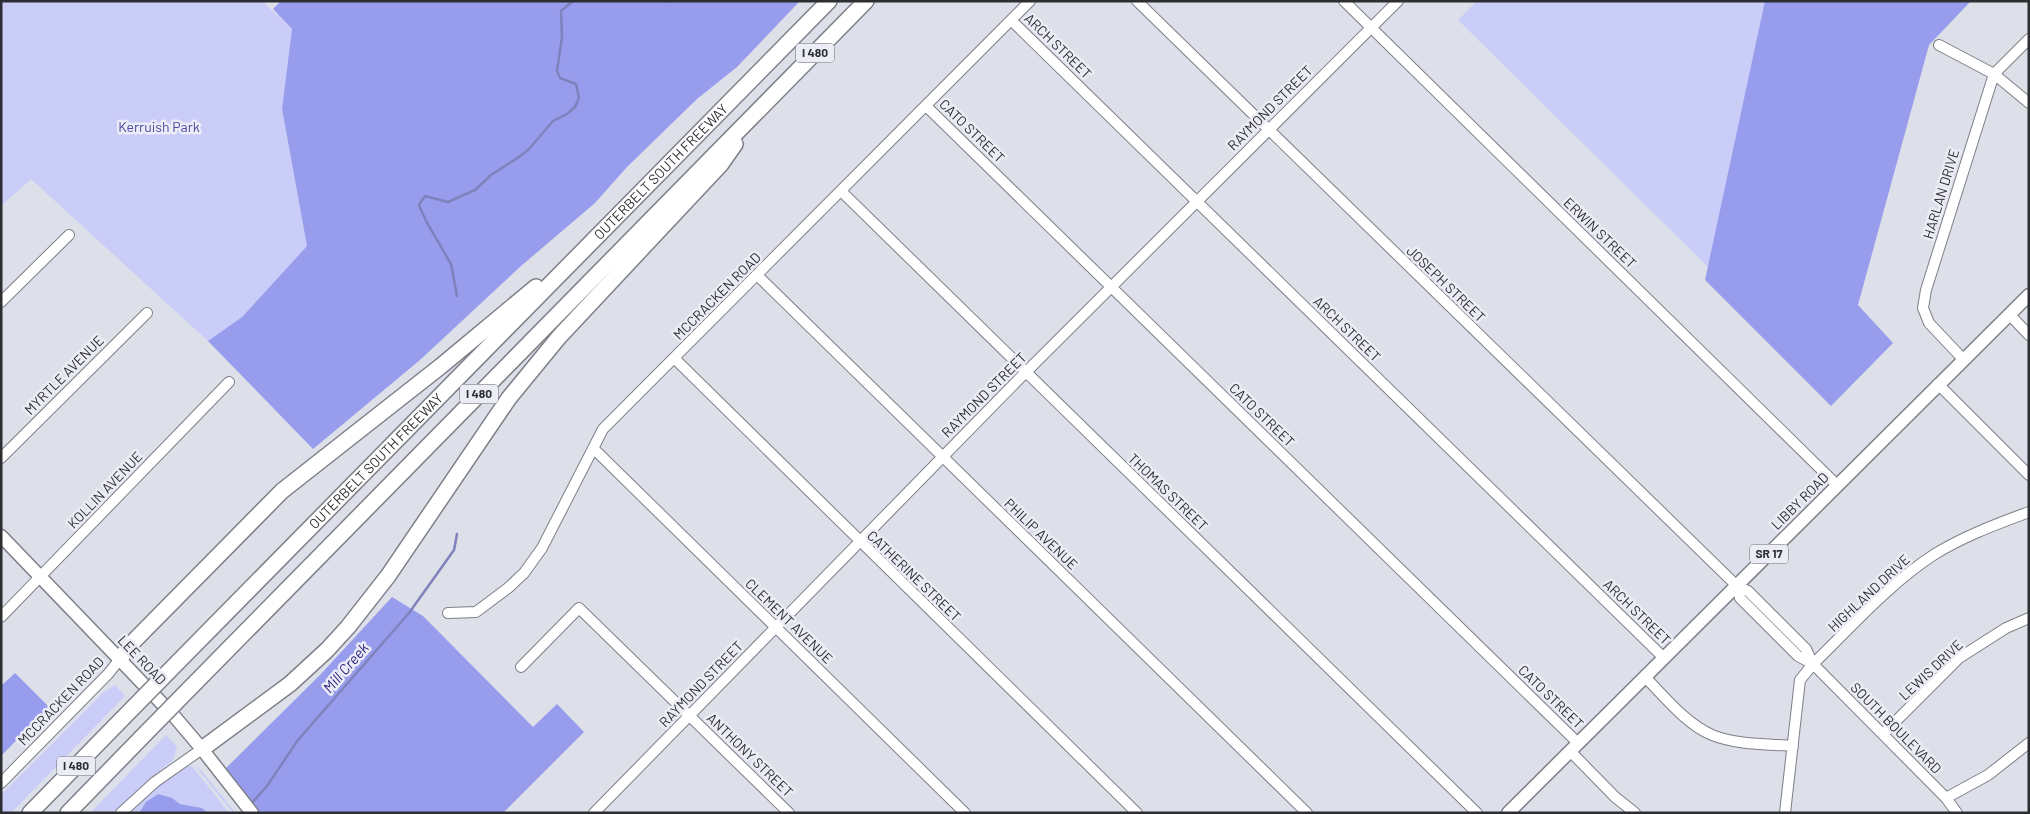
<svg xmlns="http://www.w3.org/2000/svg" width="2030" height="814" font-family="Barlow,sans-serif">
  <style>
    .green { fill: #c9cdf8 }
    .forest { fill: #989ced }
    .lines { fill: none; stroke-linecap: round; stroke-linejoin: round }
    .stream { stroke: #7f82bc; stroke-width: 2.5 }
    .minor-casing { stroke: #7e7f88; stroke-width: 12 }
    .major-casing { stroke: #7e7f88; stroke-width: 15 }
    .highway-casing { stroke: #7e7f88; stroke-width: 18 }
    .minor { stroke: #fff; stroke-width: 10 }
    .major { stroke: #fff; stroke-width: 12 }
    .highway { stroke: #fff; stroke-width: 15 }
    .highway-bridge-casing { stroke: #7e7f88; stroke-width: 18; stroke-linecap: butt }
    .highway-bridge { stroke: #fff; stroke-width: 15 }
    .labels { text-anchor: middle; stroke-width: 5; stroke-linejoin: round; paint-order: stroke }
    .shield { fill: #ebecf6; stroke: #66676d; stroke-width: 1 }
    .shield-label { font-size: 12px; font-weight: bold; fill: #2d2e32 }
    .street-label { font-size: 14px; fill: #2d2e32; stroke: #ebecf6 }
    .park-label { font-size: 14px; fill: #4c48a5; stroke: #ebecf6 }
    .water-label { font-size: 15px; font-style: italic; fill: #302580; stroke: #ebecf6 }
  </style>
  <rect width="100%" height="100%" fill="#dddfe9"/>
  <path class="green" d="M1,1h261l30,28 -10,80 25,137 -65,71 -34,24 -177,-162 -30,27z
    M1474,1l292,1 -58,265 -250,-247 17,-17z
    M115,685l10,11 -114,117h-10v-18l103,-103z
    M166,735l11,12 -4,13 -23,19 -35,34h-25z
    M186,766h6l37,47h-21l-6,-5 -22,-4 -8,-6 -26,4 -7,11h-11l45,-39z
    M196,767l5,3 33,41 -1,2z"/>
  <path class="forest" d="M281,1h519l-63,66 -40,32 -70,68 -32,36 -74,63 -101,94 -107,89 -105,-108 34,-24 65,-71 -25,-137 10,-80 -19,-20z
    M1765,1h206l-42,44 -71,260 35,38 -62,63 -126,-126z
    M392,597l31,19 110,111 24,-23 27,28 -81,81h-251l-31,-40 99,-98z
    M15,673l34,34 -48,49v-70z
    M158,794l14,4 8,6 22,4 6,5h-69l7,-11z"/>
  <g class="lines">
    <path class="stream" d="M670,1h2
      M457,296l-6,-32 -25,-43 -7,-16 6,-9 23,6 27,-12 16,-15 28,-18 10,-8 24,-28 14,-7 8,-7 4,-9 -3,-14 -16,-6 -3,-7 5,-34 -1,-26 12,-10
      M250,805l17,-19 31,-46 111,-127 45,-63 3,-16"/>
    <defs>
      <path id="minor" d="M1137,1l600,585 11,5 58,58 7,15
        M1344,1l493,484
        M1011,20l653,638
        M1939,45l55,29 35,29
        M926,106l652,637
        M841,191l636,622
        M757,275l550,538
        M1,302l68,-67
        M2009,314l20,21
        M674,358l463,455
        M1963,359l-34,-36 -6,-15 3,-18 68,-216 35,-35
        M1938,384l91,91
        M594,449l371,364
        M1,458l146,-145
        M1737,586l3,12 58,58 15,8 133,134 11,15
        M448,613l28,-1 32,-24 16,-15 18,-25 61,-119 427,-428
        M1,617l228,-235
        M521,667l58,-59 210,205
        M1645,677c20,20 41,47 67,58 25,10 55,9 81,11
        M1883,734l76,-76 47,-30 23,-10
        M1570,751l45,46 20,16
        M1,783l107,-109 12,-15
        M1946,798l42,-23 41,-32
        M121,813l34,-31 47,-33
        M594,813l426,-435 378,-377
        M1785,813l15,-133 13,-16c37,-36 78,-82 122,-110 29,-18 62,-30 94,-42"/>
      <path id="major" d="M1,536l173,180 28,33 50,64
        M1508,813l521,-518"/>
      <g id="highway">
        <path d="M120,659l10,-14 152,-154 159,-125 95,-79"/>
        <path id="s1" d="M178,662l651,-661"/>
        <path d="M196,682l670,-681"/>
        <path d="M202,749l88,-65 37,-34 21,-23 40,-51 121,-178 50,-61 162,-173 14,-20"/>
        <path d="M30,813l92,-94"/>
        <path d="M68,813l73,-75"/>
      </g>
    </defs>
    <use href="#minor" class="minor-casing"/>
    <use href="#major" class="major-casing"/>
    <use href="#highway" class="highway-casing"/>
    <use href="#minor" class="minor"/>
    <use href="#major" class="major"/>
    <use href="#highway" class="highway"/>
    <defs>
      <path id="highway-bridge" d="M122,719l56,-57
        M141,738l55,-56"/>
    </defs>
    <use href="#highway-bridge" class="highway-bridge-casing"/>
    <use href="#highway-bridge" class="highway-bridge"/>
  </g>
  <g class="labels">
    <g class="shield">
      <rect x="796" y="43.5" width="38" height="19" rx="4"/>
      <rect x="460" y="384.5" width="38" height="19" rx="4"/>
      <rect x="1750" y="544.5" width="38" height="19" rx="4"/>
      <rect x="57" y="756.5" width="38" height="19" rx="4"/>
    </g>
    <g class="shield-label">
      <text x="815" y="57">I 480</text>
      <text x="479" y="398">I 480</text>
      <text x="1769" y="558">SR 17</text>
      <text x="76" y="770">I 480</text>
    </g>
    <g class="street-label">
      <text transform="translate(1058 46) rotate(44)" y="5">ARCH STREET</text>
      <text transform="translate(1270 108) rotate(-45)" y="5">RAYMOND STREET</text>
      <text transform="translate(972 131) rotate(44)" y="5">CATO STREET</text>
      <text dy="5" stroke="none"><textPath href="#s1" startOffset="688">OUTERBELT SOUTH FREEWAY</textPath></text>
      <text transform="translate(1941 194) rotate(-73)" y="5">HARLAN DRIVE</text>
      <text transform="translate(1600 233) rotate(44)" y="5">ERWIN STREET</text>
      <text transform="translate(1446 284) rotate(44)" y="5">JOSEPH STREET</text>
      <text transform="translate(717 296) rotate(-45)" y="5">MCCRACKEN ROAD</text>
      <text transform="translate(1347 329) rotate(44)" y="5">ARCH STREET</text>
      <text transform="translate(64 375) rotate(-45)" y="5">MYRTLE AVENUE</text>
      <text transform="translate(984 395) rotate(-45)" y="5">RAYMOND STREET</text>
      <text transform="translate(1262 415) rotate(44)" y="5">CATO STREET</text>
      <text dy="5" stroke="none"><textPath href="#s1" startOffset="282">OUTERBELT SOUTH FREEWAY</textPath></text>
      <text transform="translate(105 490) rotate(-46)" y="5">KOLLIN AVENUE</text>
      <text transform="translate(1168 492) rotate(44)" y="5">THOMAS STREET</text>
      <text transform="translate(1800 501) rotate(-45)" y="5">LIBBY ROAD</text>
      <text transform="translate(1041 534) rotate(44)" y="5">PHILIP AVENUE</text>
      <text transform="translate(914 576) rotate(44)" y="5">CATHERINE STREET</text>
      <text transform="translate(1869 593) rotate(-43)" y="5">HIGHLAND DRIVE</text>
      <text transform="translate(1637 612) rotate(44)" y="5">ARCH STREET</text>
      <text transform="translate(789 621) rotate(44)" y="5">CLEMENT AVENUE</text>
      <text transform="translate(142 660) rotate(46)" y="5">LEE ROAD</text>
      <text transform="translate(1931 670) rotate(-43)" y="5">LEWIS DRIVE</text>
      <text transform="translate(701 684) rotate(-46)" y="5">RAYMOND STREET</text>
      <text transform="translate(1551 697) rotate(44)" y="5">CATO STREET</text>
      <text transform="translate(61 701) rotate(-46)" y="5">MCCRACKEN ROAD</text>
      <text transform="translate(1896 728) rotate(45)" y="5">SOUTH BOULEVARD</text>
      <text transform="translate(750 755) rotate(44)" y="5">ANTHONY STREET</text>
    </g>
    <g class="park-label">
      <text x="159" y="132">Kerruish Park</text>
    </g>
    <g class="water-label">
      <text transform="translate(346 668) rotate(-49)" y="5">Mill Creek</text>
    </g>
  </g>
  <rect width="2030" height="814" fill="none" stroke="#2d2e32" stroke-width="5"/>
</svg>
